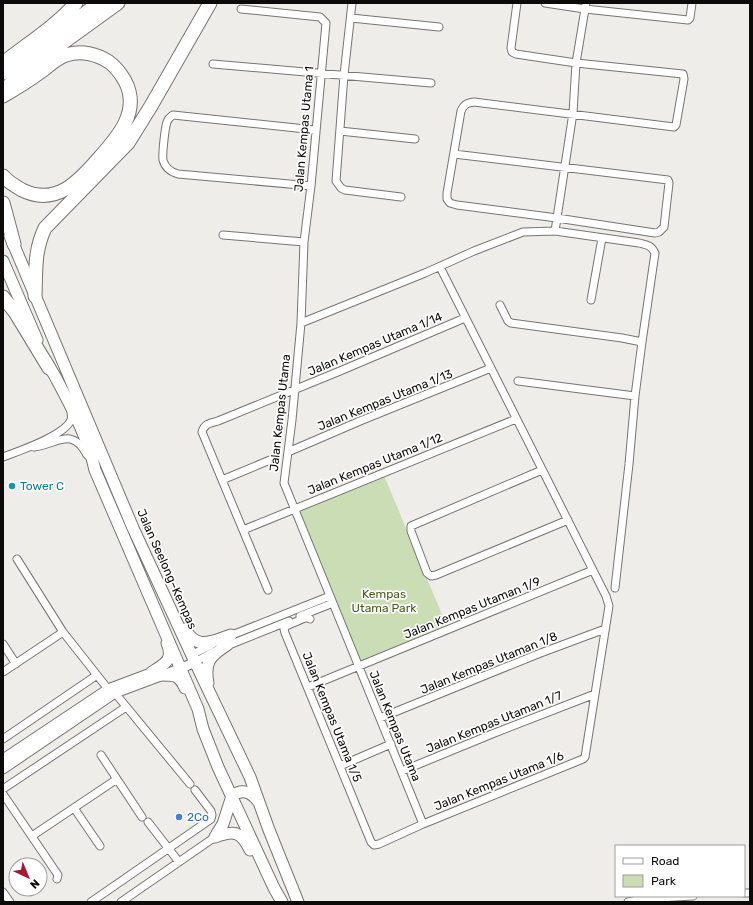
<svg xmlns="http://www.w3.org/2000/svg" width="753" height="905" font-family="Rubik,sans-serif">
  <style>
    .green { fill: #cbddb5 }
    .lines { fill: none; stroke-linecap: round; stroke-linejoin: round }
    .minor-casing { stroke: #767571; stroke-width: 9 }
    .tertiary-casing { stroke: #767571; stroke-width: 11 }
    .primary-casing { stroke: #767571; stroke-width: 13 }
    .motorway-casing { stroke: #767571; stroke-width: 15 }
    .minor { stroke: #fff; stroke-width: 7 }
    .tertiary { stroke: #fff; stroke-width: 9 }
    .primary { stroke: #fff; stroke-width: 11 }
    .motorway { stroke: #fff; stroke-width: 13 }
    .culture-dot { fill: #0f9aa8; stroke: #fff; stroke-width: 1.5 }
    .shop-dot { fill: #3f7fe0; stroke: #fff; stroke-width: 1.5 }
    .labels { text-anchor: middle; stroke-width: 3.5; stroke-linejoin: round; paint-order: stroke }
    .street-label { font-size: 12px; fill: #0c0b0a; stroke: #fff }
    .culture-label { font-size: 12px; fill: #0d838f; stroke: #fff; text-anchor: start }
    .park-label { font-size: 12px; fill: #455d1c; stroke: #fff }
    .shop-label { font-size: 12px; fill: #366cbe; stroke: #fff; text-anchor: start }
  </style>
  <rect width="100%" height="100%" fill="#efede9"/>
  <path class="green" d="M383,473l65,156 -89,37 -65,-158z"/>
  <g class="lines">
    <defs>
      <path id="minor" d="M352,3l-8,72 -8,106 5,7 4,2 56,7
        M545,3l40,6 103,11 2,-2 2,-15
        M241,9l79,8 6,6 -15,163 -7,56 -3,81 -9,97 -8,63 139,341
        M351,18l88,9
        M213,64l218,19
        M340,131l75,8
        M454,154l214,26 1,3 -5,44 -5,5 -4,1 -98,-15 -100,-13 -7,-2 -3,-4v-6l14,-82c3,-7 6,-8 13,-9l200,25 2,-2 8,-46 -1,-5 -107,-11 -60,-9 -4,-2 -1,-4 6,-45
        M311,186l-133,-12c-7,-2 -13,-6 -15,-14 -1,-5 2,-33 4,-38 1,-3 3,-5 6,-7l142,15
        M555,231l18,-118 3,-50 10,-60
        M223,235l81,7
        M591,300l11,-62
        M500,305l8,16 3,2 111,15 20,4 -7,54 -6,68 -14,124
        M301,323l124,-50 49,-22 49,-19 32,-1 84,12c8,2 12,2 16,10l-13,89
        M518,381l117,15
        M34,447c24,-3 38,-21 53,8
        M288,452l72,-31 131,-53
        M3,457c16,-6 61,-21 68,-37 1,-3 0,-6 0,-9
        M542,470l-131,56v5l16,42 4,3 5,-1 132,-55
        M222,480l48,-20
        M243,530l273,-111
        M17,559l46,73 45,57
        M268,590l-66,-158c2,-8 8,-9 16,-11l122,-50 125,-53
        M300,616l33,-13
        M310,619l-3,-2 -21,9 -2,3 1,4 86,209 3,3 5,-1 44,-20 160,-65 2,-2 24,-151 -3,-10 -166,-329
        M227,637l103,-41
        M3,644l13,20
        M224,647l65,-26
        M191,655l22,-11
        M195,662l18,-10
        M3,672l60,-40
        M308,687l285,-117
        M115,693l75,91
        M380,718l158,-64 67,-25
        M3,739l94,-64
        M101,755l41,62
        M340,766l51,-22
        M402,771l90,-37 103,-40
        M3,789l123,-82
        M3,794l55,81 -1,4
        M74,808l26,38
        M148,822l31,40
        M32,836l85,-57
        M3,892l7,10
        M744,893h6
        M91,902l120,-83 1,-4 -1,-4 -16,-21
        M121,902l94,-65
        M628,902l14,-3 51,-3"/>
      <path id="tertiary" d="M3,759l105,-70 40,-15
        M3,769l112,-76 67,-25 13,-6"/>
      <path id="primary" d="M10,236l123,292 62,134 55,115 19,53 29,72
        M3,261l34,79
        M46,361c3,7 8,12 11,19 15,28 31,58 38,90l103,239 5,20 15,38 56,121 8,14
        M185,629c12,22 27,12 46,6
        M152,672c13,-8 22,-12 15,-29
        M161,675c14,0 18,0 24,13
        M208,683c-4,-21 2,-27 19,-38
        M215,837c19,-7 26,-6 35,13
        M215,837l8,-13 9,-28c10,-8 19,-4 26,5"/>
      <path id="motorway" d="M3,63c24,-19 53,-37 73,-60
        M3,73l96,-70
        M9,85l26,-22 83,-60
        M3,96c12,-7 24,-14 36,-23 9,-6 16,-14 27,-18 15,-5 31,-1 43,7 7,5 12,12 16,19 16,30 -7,56 -26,77 -20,23 -43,49 -77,32 -7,-4 -14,-8 -19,-14
        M3,203l11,41
        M35,296c1,-25 -1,-45 10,-68l83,-85 23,-37 59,-103
        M3,297l12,15 34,56"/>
    </defs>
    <use href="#minor" class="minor-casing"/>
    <use href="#tertiary" class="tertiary-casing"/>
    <use href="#primary" class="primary-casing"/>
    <use href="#motorway" class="motorway-casing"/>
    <use href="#minor" class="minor"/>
    <use href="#tertiary" class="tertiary"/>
    <use href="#primary" class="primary"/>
    <use href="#motorway" class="motorway"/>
  </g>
  <circle class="culture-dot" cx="12" cy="486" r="4"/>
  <circle class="shop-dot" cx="179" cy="817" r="4"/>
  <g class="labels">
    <g class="street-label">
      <text transform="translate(304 129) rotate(-85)" y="4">Jalan Kempas Utama 1</text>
      <text transform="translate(375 344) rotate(-23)" y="4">Jalan Kempas Utama 1/14</text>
      <text transform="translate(385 400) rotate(-22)" y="4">Jalan Kempas Utama 1/13</text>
      <text transform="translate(280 413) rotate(-84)" y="4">Jalan Kempas Utama</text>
      <text transform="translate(375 464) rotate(-22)" y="4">Jalan Kempas Utama 1/12</text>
      <text transform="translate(167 569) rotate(66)" y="4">Jalan Seelong–Kempas</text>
      <text transform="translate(472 608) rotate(-22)" y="4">Jalan Kempas Utaman 1/9</text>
      <text transform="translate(489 663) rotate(-22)" y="4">Jalan Kempas Utaman 1/8</text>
      <text transform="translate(332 717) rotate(68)" y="4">Jalan Kempas Utama 1/5</text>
      <text transform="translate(494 722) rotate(-22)" y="4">Jalan Kempas Utaman 1/7</text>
      <text transform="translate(395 726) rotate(68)" y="4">Jalan Kempas Utama</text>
      <text transform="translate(499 781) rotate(-22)" y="4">Jalan Kempas Utama 1/6</text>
    </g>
    <g class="culture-label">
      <text x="20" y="490">Tower C</text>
    </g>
    <g class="park-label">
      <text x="384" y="598">Kempas<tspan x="384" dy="14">Utama Park</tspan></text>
    </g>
    <g class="shop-label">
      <text x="187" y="821">2Co</text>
    </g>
  </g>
  <rect width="753" height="905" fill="none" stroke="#0c0b0a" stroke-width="8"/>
  <rect x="615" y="845" width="130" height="52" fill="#ffffff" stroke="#9e9d9d"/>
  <rect x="623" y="858" width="20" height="6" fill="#ffffff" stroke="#9e9d9d"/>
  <text x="651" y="865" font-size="12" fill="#0c0b0a">Road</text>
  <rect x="623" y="875" width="20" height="12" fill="#cbddb5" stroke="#9e9d9d"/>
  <text x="651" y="885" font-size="12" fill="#0c0b0a">Park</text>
  <g transform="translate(28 877) rotate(136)"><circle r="19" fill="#ffffff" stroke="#9e9d9d"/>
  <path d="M0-3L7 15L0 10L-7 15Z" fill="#ab1634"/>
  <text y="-6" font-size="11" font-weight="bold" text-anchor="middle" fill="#0c0b0a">N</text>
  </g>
</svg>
